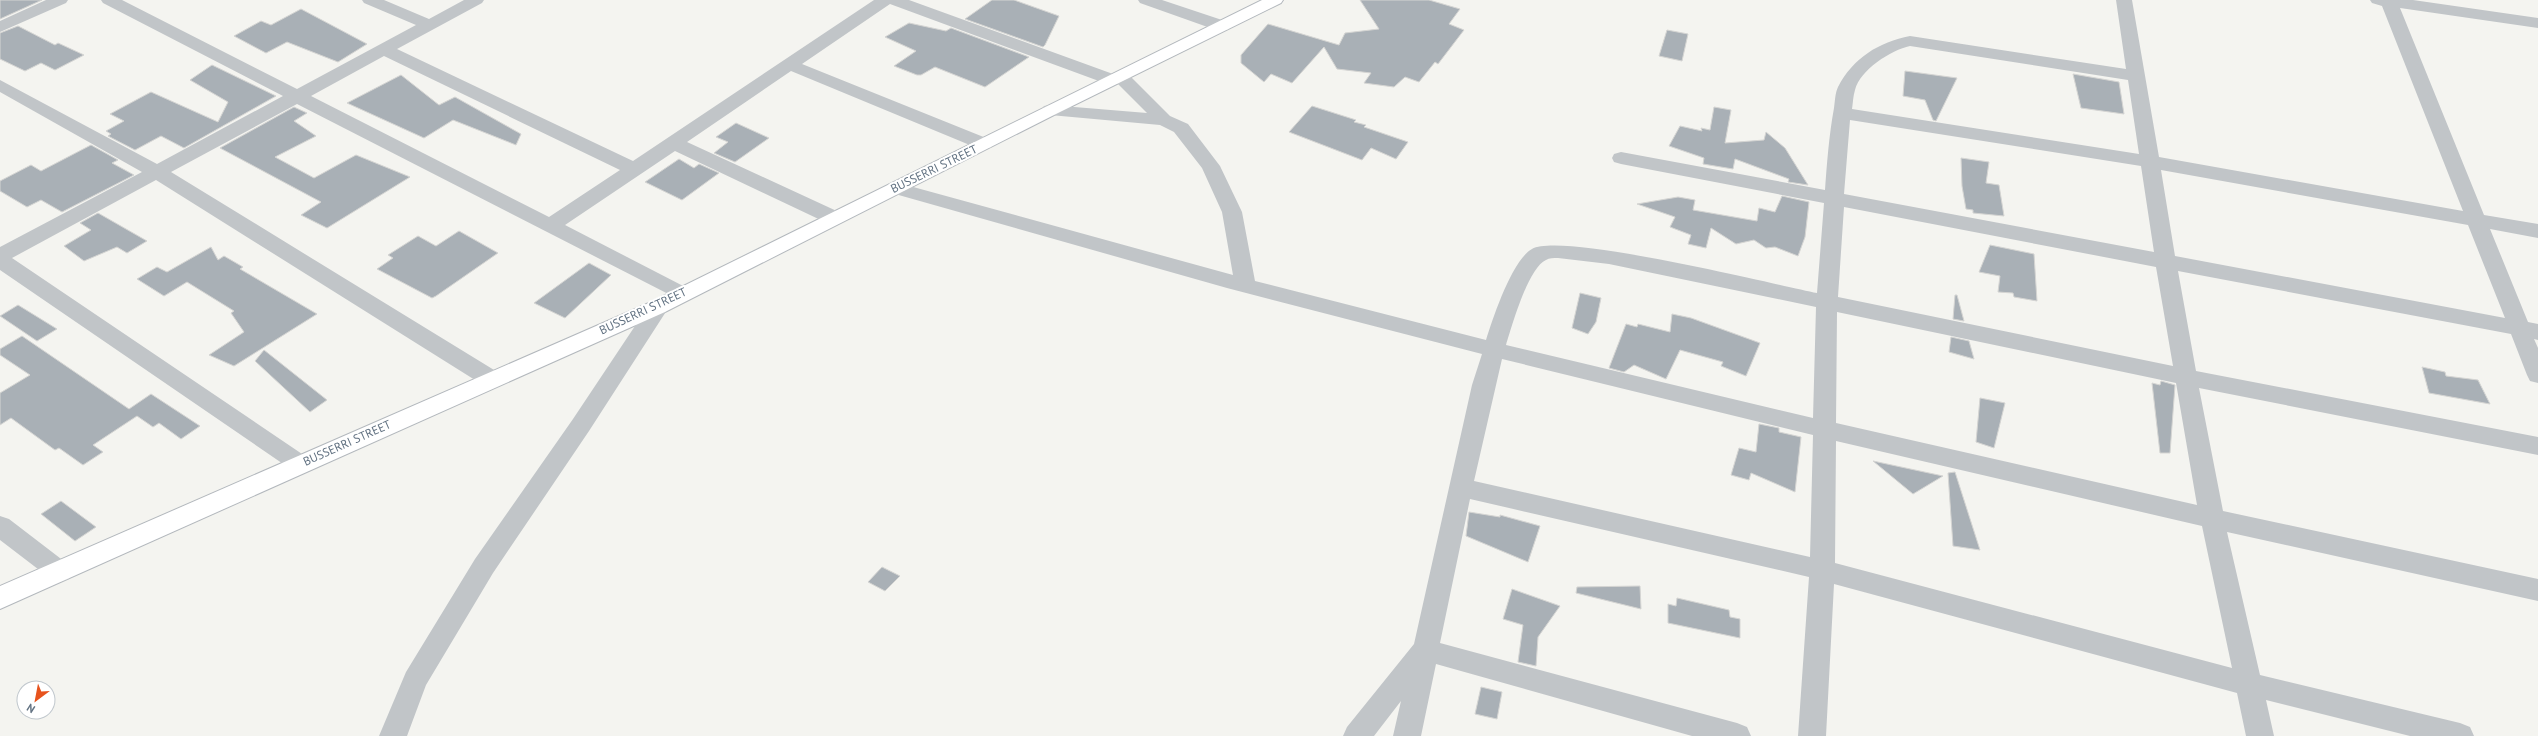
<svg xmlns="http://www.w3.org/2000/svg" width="2538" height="736" font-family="'PT Sans',sans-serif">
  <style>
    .building { fill: #a9b0b6; stroke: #d5d5d3 }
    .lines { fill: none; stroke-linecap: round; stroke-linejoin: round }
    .secondary-casing { stroke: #b3b8bd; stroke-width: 2 }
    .minor { fill: #c1c5c8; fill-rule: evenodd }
    .secondary { fill: #fff; fill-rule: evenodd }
    .labels { text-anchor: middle; stroke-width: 4; stroke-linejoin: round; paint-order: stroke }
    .street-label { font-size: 12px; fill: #627282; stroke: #fff }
  </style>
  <rect width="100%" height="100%" fill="#f4f4f0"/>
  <path class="building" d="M0,0h42l-42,19z
    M992,0h22l45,16 -14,29 -2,2 -78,-28z
    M1360,0h69l31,9 -11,15 15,6 -26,34 -3,-2 -16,20 -14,-5 -11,10 -30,-4 7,-10 -34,-4 -13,-22 -32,36 -21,-9 -7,8 -23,-19v-8l27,-31 71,21 6,-12 34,-4z
    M301,9l66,35 -29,18 -51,-20 -21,11 -32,-17 27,-15 10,4z
    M909,23l37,8 5,-3 78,29 -44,30 -50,-20 -14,8h-4l-23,-9 22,-15 -31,-14z
    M18,26l37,19 3,-2 26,12 -29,15 -14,-7 -16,8 -25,-12v-26z
    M1667,30l21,4 -6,27 -23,-5z
    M212,65l64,31 -92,52 -23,-12 -26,14 -27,-14 3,-2 -5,-3 18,-10 -14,-7 41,-22 67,30 10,-20 -38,-22z
    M1905,71l52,7 -21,43 -3,-1 -8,-20 -22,-4z
    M2073,74l46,8 5,32 -43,-6z
    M401,75l38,30 16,-8 66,37 -5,11 -63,-25 -29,18 -77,-35z
    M1312,106l44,14 -2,2 12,3 -2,2 44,15 -12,17 -25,-11 -9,12 -73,-28z
    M294,107l13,6 -13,8 22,15 -41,21 39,21 42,-23 54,22 -83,51 -26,-13 20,-13 -101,-54z
    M1714,107l17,3 -6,33 39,-3 2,-8 19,16 23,37 -20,-3 1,-3 -54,-20 -2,10 -30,-5 1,-6 -35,-12 11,-20 22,5 -1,-3 9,2z
    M736,123l33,15 -34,24 -21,-9 14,-11 -12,-5z
    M91,145l27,15 -6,3 22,12 -72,37 -21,-12 -14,7 -27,-16v-10l31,-16 10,6z
    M1961,158l28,4 -3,21 13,2 5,31 -31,-3v-3l-7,-1 -4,-23z
    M679,159l15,9 5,-4 20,9 -37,27 -37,-18z
    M1782,196l27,6 -4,35 -7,19 -23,-9 -9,1 -12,-8 -18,4 -25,-16 -5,20 -18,-4 3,-9 -21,-8 5,-10 -38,-13 41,-7 17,3 -2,10 64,11 2,-13 16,4z
    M98,213l49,28 -20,12 -10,-6 -33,14 -20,-15 27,-16 -11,-7z
    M459,231l39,22 -62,43 -4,2 -55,-29 16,-11 -5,-3 30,-19 18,10z
    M1990,245l44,9 3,47 -23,-4 -1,-4 -15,-1 2,-16 -21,-4z
    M211,247l7,13 6,-4 19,11 -3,2 77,45 -83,52 -25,-11 35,-23 -13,-19 3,-2 -47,-29 -23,14 -27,-17 20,-12 10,5z
    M589,263l22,12 -46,43 -31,-15z
    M1580,293l21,5 -5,24 -8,12 -16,-6z
    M1955,295h2l7,26 -11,-2z
    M18,305l39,24 -20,12 -37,-25z
    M1672,314l19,4 69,25 -14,33 -25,-10 2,-4 -43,-12 -14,29 -32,-14 -10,7 -15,-4 17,-44 11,3 1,-3 32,8z
    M22,336l107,73 22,-15 49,32 -19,13 -22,-16 -6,4 -16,-11 -44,29 10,7 -20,13 -24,-17 -4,2 -44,-32 -11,7v-32l30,-18 -30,-20v-6z
    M1951,337l18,4 5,18 -25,-7z
    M264,350l63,50 -17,12 -55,-51z
    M2422,367l23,5 1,4 32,4 12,24 -61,-11z
    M2161,381l14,4 -5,68h-10l-8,-70 8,2z
    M1980,398l25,5 -11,45 -18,-6z
    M1759,424l20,4v4l22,5 -6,55 -44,-19 -2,7 -18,-5 8,-27 17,4z
    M1873,461l70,15 -30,18z
    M1955,472l25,78 -27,-4 -5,-73z
    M61,501l35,26 -21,14 -34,-27z
    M1469,512l31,5v-2l40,11 -12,36 -62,-26z
    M882,567l18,9 -15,15 -17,-9z
    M1640,586l1,23 -65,-16 1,-6z
    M1512,589l48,17 -22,31 -2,29 -18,-4 5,-37 -20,-6z
    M1677,598l52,12 1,7 10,2v19l-72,-15v-19l8,2z
    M1481,687l21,5 -5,27 -22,-5z"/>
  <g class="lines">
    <defs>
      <path id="secondary" d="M1262,0h21l-2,3 -225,111 -391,198 -665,297v-23l651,-284z"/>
    </defs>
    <use href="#secondary" class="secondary-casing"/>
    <path class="minor" d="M46,0h22l-2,3 -66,29v-11z
      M101,0h21l175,89 119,-64 -52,-22 -2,-3h22l45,19 35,-19h20l-2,3 -85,46 236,112 241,-161h35l204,74 7,-3 6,1 44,44 18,8 32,42 22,46 13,69 231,59c7,-22 26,-80 46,-91 31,-17 240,35 285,44l7,-90 -203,-39 -7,-2 -2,-4 2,-4 7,-2 204,38c2,-27 4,-55 9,-82 1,-6 1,-15 4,-21 15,-29 41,-45 72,-51l216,33 -10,-69h16l27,157 304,54 -81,-205 -10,-3 -2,-3h43l125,18v10l-138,-20 84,207 54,9v14l-48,-9 38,93 10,2v16l-4,-1 4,9v35l-8,-2 -3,-6 -16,-41 -333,-63 18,100 342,66v18l-339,-67 24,123 315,68v22l-311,-69 33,143 200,48 10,4 4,9h-64l-144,-36 8,36h-28l-9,-43 -403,-109 -8,152h-28l11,-159 -339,-78 -30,144 297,80 10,4 4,9h-59l-256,-72 -15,72h-28l8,-35 -27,35h-31l4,-9 67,-83 58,-259 10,-31 -255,-66 -339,-96 -3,-4 3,-4 7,-2 338,93 -11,-63 -20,-44 -28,-36 -14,-7 -110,-10 -6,-1 -3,-4 3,-4 6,-1 97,8 -29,-29h-11l-217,-80 -88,60 189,76 2,4 -2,4h-14l-186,-77 -104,71 154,71 3,5 -3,5 -7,1 -7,-1 -152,-72 -110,74 124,64 3,5 -3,5 -7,2 -385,-197 -126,68 328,201 3,6 -3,6 -8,2 -8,-2 -327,-205 -144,78 296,200 4,6 -4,6 -8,3 -8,-3 -292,-200v-23l142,-75 -142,-80v-12l157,84 126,-68 -180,-93zM1910,46l218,34 11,74 -287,-45c1,-6 1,-13 3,-19 5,-20 36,-40 55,-44zM384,56l236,114 -71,47 -238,-121zM1850,120l291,46 13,86 -310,-58zM2161,170l307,55 37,93 -330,-62zM1844,207l312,60 17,99 -335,-69zM1558,258l51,6 207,43 -3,111 -307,-73c6,-19 22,-77 40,-85 3,-2 8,-2 12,-2zM1837,312l339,71 21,122 -361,-82zM1502,359l311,76 -3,122 -336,-76zM1836,441l366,85 30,142 -397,-105z
      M1138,0h24l66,22 2,4 -2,4h-12l-76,-27z
      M658,300l7,2 4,5 -80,124 -96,142 -67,112 -19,51h-28l27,-64 69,-113 98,-140 78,-117z
      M0,516l9,3 60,46 4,7 -4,7 -9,3 -9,-3 -51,-39z"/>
    <use href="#secondary" class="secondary"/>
  </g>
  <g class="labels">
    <g class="street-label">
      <text transform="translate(934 169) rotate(-26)" y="4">BUSSERRI STREET</text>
      <text transform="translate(643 311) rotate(-25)" y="4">BUSSERRI STREET</text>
      <text transform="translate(347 443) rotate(-24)" y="4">BUSSERRI STREET</text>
    </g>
  </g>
  <g transform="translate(36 700) rotate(212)"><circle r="19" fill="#ffffff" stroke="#c0c7cd"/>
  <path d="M0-3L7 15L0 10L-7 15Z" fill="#e7531d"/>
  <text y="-6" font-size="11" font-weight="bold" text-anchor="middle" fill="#627282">N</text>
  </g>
</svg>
